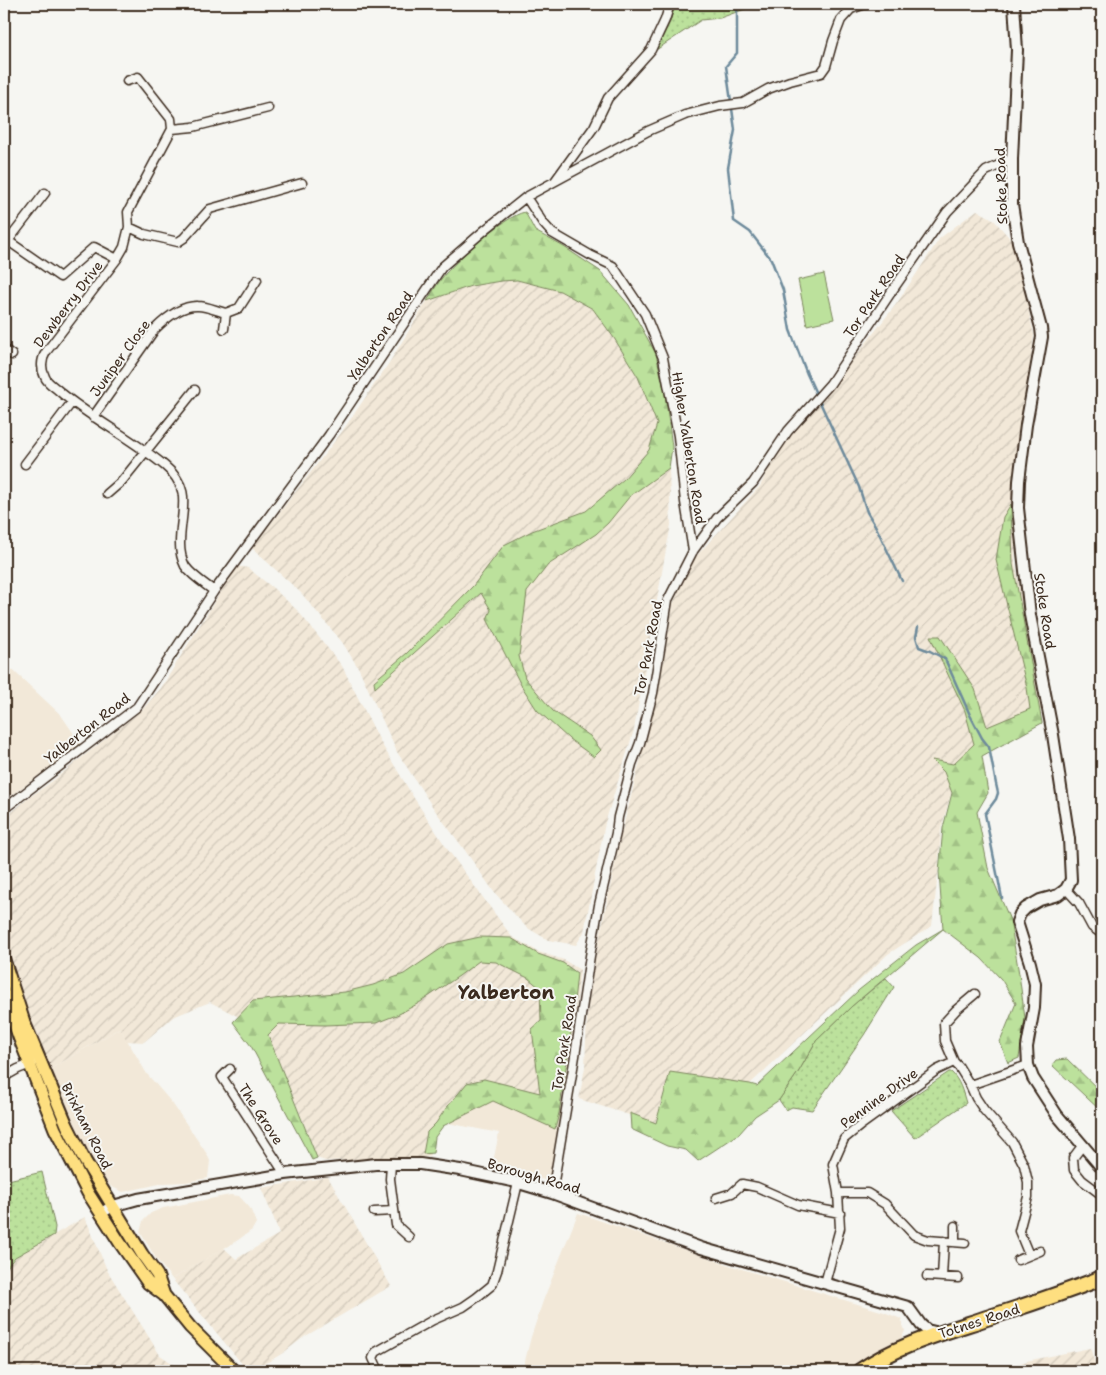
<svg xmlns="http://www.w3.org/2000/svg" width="1106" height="1375" font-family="'Shantell Sans',sans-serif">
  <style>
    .built { fill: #f2e8d8 }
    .industrial { fill: url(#industrial-furrows) }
    .grass { fill: url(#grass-dots); stroke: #7c865d }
    .forest { fill: url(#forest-firs); stroke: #7c865d }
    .garden { fill: #bce19c; stroke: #7c865d }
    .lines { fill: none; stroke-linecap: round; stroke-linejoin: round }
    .stream { stroke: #6d8a9b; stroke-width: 2.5 }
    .street-casing { stroke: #3b2a1e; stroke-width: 11 }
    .secondary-casing { stroke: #3b2a1e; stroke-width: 14 }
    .primary-casing { stroke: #3b2a1e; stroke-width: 15 }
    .highway-casing { stroke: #3b2a1e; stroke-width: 18 }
    .street { stroke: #f6f6f2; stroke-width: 8 }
    .secondary { stroke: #f6f6f2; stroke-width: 10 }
    .primary { stroke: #fedf80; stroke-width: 11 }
    .highway { stroke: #fedf80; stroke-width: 14 }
    .labels { text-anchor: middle; stroke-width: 4; stroke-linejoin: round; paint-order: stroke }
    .street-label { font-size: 14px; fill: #3b2a1e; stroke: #f6f6f2 }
    .district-label { font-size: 19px; font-weight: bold; fill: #3b2a1e; stroke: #f6f6f2 }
  </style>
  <defs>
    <pattern id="industrial-furrows" width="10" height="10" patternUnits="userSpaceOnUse" patternTransform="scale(1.25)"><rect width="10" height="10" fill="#f2e8d8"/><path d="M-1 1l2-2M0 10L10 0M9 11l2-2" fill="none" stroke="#d0c7b9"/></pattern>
    <pattern id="grass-dots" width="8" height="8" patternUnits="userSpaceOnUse" patternTransform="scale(1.25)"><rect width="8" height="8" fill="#bce19c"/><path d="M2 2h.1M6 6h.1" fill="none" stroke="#a2c186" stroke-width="1.8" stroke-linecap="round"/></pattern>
    <pattern id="forest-firs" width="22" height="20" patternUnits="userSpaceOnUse" patternTransform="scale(1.25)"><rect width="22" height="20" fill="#bce19c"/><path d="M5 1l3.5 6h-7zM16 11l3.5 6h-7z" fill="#a2c186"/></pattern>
  </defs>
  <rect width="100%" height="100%" fill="#f6f6f2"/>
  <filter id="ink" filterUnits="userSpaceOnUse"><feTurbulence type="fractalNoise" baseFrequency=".02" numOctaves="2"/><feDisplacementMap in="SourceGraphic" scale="10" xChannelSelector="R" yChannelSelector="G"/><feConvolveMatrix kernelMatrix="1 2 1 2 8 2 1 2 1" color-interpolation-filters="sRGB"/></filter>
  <g filter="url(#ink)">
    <path class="built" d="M4,662l57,53 20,29 -66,49 -11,10z
      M120,1028l27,46 25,29 35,51 3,7 -2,17 -22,4 -22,1 -41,9 -13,-6 -22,-32 -17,-36 -21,-49z
      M491,1091l71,22 -13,68 -57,-14 7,-34 -57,-11z
      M230,1195l9,1 11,12 6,15 -4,7 -14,10 -66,39 -15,-19 -17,-28 3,-11 8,-8 12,-5z
      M578,1213l154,53 152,46 17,7 4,12 -4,9 -41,23 -11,8h-326l1,-6 7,-28 12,-36z"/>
    <path class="industrial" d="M977,210l16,9 21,24 20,92 -12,89 -5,85 -2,52 27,148 -75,46 -16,21v18l-10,35 -3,44 -6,53 -44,28 -139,131 -80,-11 -14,51 -26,-10 -50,-16 6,-32 2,-51 7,-52 7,-34 19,-91 40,-156 13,-79 19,-43 68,-75 16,-33 51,-60 70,-90 43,-65z
      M517,280l43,11 33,18 21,29 24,39 19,47 -8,26 20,18 2,57 -6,30 -31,175 -29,93 -21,109 -8,13 -28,-5 -22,-13 -32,-35 -30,-43 -30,-40 -37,-57 -38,-83 -17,-27 -41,-49 -49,-45 89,-115 48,-70 38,-62 44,-15 30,-5z
      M236,567h7l5,1 25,20 25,23 44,55 39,77 33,55 34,52 64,87 27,15 25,8 16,10 -4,39 -14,104 -71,-22 -45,23 -12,23 -5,20 -104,4 -8,-3 -13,-34 -36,-89 -31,-19 -27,-14 -37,15 -29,25 -17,-1 -7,-13 -70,41 -22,-49 -20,-64 -4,-7v-130l23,-20 24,-17 92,-73 18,-21z
      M328,1177l63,109 -87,51 -21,16 -15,9 -20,9 -76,-92 52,-31 12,11 43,-25 -5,-15 -13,-31z
      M85,1217l22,53 53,85 24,16h-180v-100l11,-14z
      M1090,1348l8,23h-105l38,-11z"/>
    <path class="grass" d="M675,4h84l-39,14 -19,2 -45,30 14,-28z
      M886,978l8,9 -30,48 -52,75 -20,-3 -6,3 -7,-10 20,-29 17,-30 36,-35z
      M949,1072h2c9,8 12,21 15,31l-51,35 -24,-27z
      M42,1172l13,55 -1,8 -39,22 -11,14v-90z"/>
    <path class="forest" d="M525,212l10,19 29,16 36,24 29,34 27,49 9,39 7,54 -3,21 -39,28 -22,27 -12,11 -48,31 -21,27 -8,64 6,22 28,33 37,25 11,14 -7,7 -25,-18 -32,-29 -16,-25 -34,-66 4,-9 -10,-17 -106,95 -1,-7 33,-28 66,-67 31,-41 28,-14 54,-20 38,-32 25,-29 8,-26 -19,-47 -24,-39 -21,-29 -33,-18 -43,-11 -16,1 -30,5 -44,15c4,-7 9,-15 14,-22 14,-18 63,-63 84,-67z
      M1011,504l2,60 29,159 -60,33 6,37 -11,19 11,56 22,52 9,54 6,44 -6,40 -11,5 -8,-21 16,-39 -15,-24 -20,-21 -38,-29 -91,77 -36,35 -17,30 -20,29 -24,16 -16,18 -41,27 -12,-11 -19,-4 -36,-17 -1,-16 26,10 14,-51 80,12 7,2 102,-96 57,-45 27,-16 -4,-57 4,-44 9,-35 -8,-21 -12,-12 21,4 21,-20 -9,-33 -35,-75h10l35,53 12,38 43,-18 -3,-21 -31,-128 7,-43z
      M480,937l31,1 27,16 25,9 14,10 -7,68 -11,72 -4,16 -62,-28 -50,25 -8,11 -2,16 -10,1 4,-22 9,-9 8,-12 23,-28 17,-4 56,14 -8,-64 9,-8 -1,-33 -12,-10 -32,-16 -17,-1 -20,15 -40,27 -20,11 -23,9 -51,2 -46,-1 -11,11 49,123 -5,2 -61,-114 -18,-24 20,-21 92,-9 28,-7 31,-11 44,-30z
      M1067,1059l35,34v19l-50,-47 4,-5z"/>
    <path class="garden" d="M824,274l10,45 -27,6 -9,-45z"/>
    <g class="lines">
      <path class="stream" d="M737,4v49l-11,13 9,64 -7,38 6,53 16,11 21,27 12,31 7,40 17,44 52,113 8,25 9,15 26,54
        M918,627l-2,10 3,10 11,4 15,8 25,56 12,23 7,9 7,37 2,9 -2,6 -11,15 17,84"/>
      <defs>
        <path id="street" d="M127,81l11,-4 33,42 1,10 -44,83 1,15 -5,20 -7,12 -71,93c-5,8 -5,17 -1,25 2,6 10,10 14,14 33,28 72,47 106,75 29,24 15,45 15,78 0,6 2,16 5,22 7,10 20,18 29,25
          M172,129l21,-2 75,-19
          M555,181l39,-54 14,-29 43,-48 14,-30 5,-16
          M526,197l17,26 9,10 38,22 23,11 32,48 18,44 15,78 7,66 8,49
          M129,227l15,7 34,8 6,-4 26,-29 92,-26
          M4,238l56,39 34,-30 23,12
          M8,241l37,-48
          M226,313l13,-5 18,-28
          M4,349l8,6
          M93,417l62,-88c11,-11 27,-24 43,-23 9,0 19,5 28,7l-2,16
          M25,464l47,-62
          M107,494l15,-13 73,-91
          M4,809l133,-102 77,-116 115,-156 113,-168 44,-38 40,-32 122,-66 37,-16 35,-9 23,-3 25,-14 22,-8 31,-8 5,-7 7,-25 8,-21 10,-11 14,-5
          M1066,889l13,14 13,24 10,7
          M954,1062l-9,-21 -1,-18 12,-13 19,-16
          M230,1069l-8,8 63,97
          M4,1077l14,-8 15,-6
          M970,1085l6,13 8,12 28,32 12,23 4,17v15l-9,34 10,24
          M1082,1146l-9,12 1,12 8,10 20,15
          M391,1164l-1,15 6,46 13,12
          M552,1193l23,-137 15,-100 9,-51 17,-72 2,-16 14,-53 8,-21 13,-50 15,-93 25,-49 24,-33 36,-35 35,-52 42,-47 62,-93 55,-79 39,-41 26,-12
          M838,1193h29l18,11 29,31 14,5 37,3
          M716,1198l16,-5 10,-9 15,3 41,18 42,8
          M374,1212l20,-1
          M955,1242v-16
          M1018,1260l22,-9
          M927,1276l31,2
          M942,1277l2,-36
          M825,1283l15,-55 -2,-35 -5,-29 11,-25 17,-14 47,-34 29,-21 17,-8 5,5 11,18 58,-20
          M379,1371l-6,-13 3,-6 57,-32 30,-13 13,-9 16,-13 5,-14 21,-88"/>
        <path id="secondary" d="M1014,4l3,46 -5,109v45l6,38 23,86 1,9 -16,88 -7,56 -1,27 12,107 23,120 16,104 2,41 -5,9 -8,6 -18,5 -14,8 -6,6 -3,8 13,41 5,21 -1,24 -7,39 1,18 5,13 24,37 45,53
          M101,1213l12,-7 25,-7 147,-25 91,-10h44l40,6 52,11 40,12 149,55 207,59 13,18 6,5 12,3"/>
        <path id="primary" d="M4,960l20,62 43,103 18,36 57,93 15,21 7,20
          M4,995l15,42 36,92 33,64 32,50 28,40 16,12 26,32 44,44"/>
        <path id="highway" d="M860,1371c39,-27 85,-39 130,-54 38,-12 75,-25 112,-39"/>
      </defs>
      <use href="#street" class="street-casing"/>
      <use href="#secondary" class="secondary-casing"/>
      <use href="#primary" class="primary-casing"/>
      <use href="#highway" class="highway-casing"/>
      <use href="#street" class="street"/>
      <use href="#secondary" class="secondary"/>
      <use href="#primary" class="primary"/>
      <use href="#highway" class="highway"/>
    </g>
  </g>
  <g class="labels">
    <g class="street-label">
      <text transform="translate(1001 186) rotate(-92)" y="5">Stoke Road</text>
      <text transform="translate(874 296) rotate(-56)" y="5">Tor Park Road</text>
      <text transform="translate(68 304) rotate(-53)" y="5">Dewberry Drive</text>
      <text transform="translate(380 336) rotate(-56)" y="5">Yalberton Road</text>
      <text transform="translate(120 358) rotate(-54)" y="5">Juniper Close</text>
      <text transform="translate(689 448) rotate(81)" y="5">Higher Yalberton Road</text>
      <text transform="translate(1045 611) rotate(81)" y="5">Stoke Road</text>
      <text transform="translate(648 648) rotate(-79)" y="5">Tor Park Road</text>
      <text transform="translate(87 728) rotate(-38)" y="5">Yalberton Road</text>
      <text transform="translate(564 1043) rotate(-81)" y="5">Tor Park Road</text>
      <text transform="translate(879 1098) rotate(-36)" y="5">Pennine Drive</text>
      <text transform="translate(261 1114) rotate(57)" y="5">The Grove</text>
      <text transform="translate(87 1126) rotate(63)" y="5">Brixham Road</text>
      <text transform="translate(534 1176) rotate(16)" y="5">Borough Road</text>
      <text transform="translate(979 1321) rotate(-18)" y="5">Totnes Road</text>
    </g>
    <g class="district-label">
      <text x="506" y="999">Yalberton</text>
    </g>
  </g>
  <rect width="1106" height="1375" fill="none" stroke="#f6f6f2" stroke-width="20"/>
  <rect x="10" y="10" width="1086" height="1355" fill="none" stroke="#3b2a1e" stroke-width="2" filter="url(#ink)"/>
</svg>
